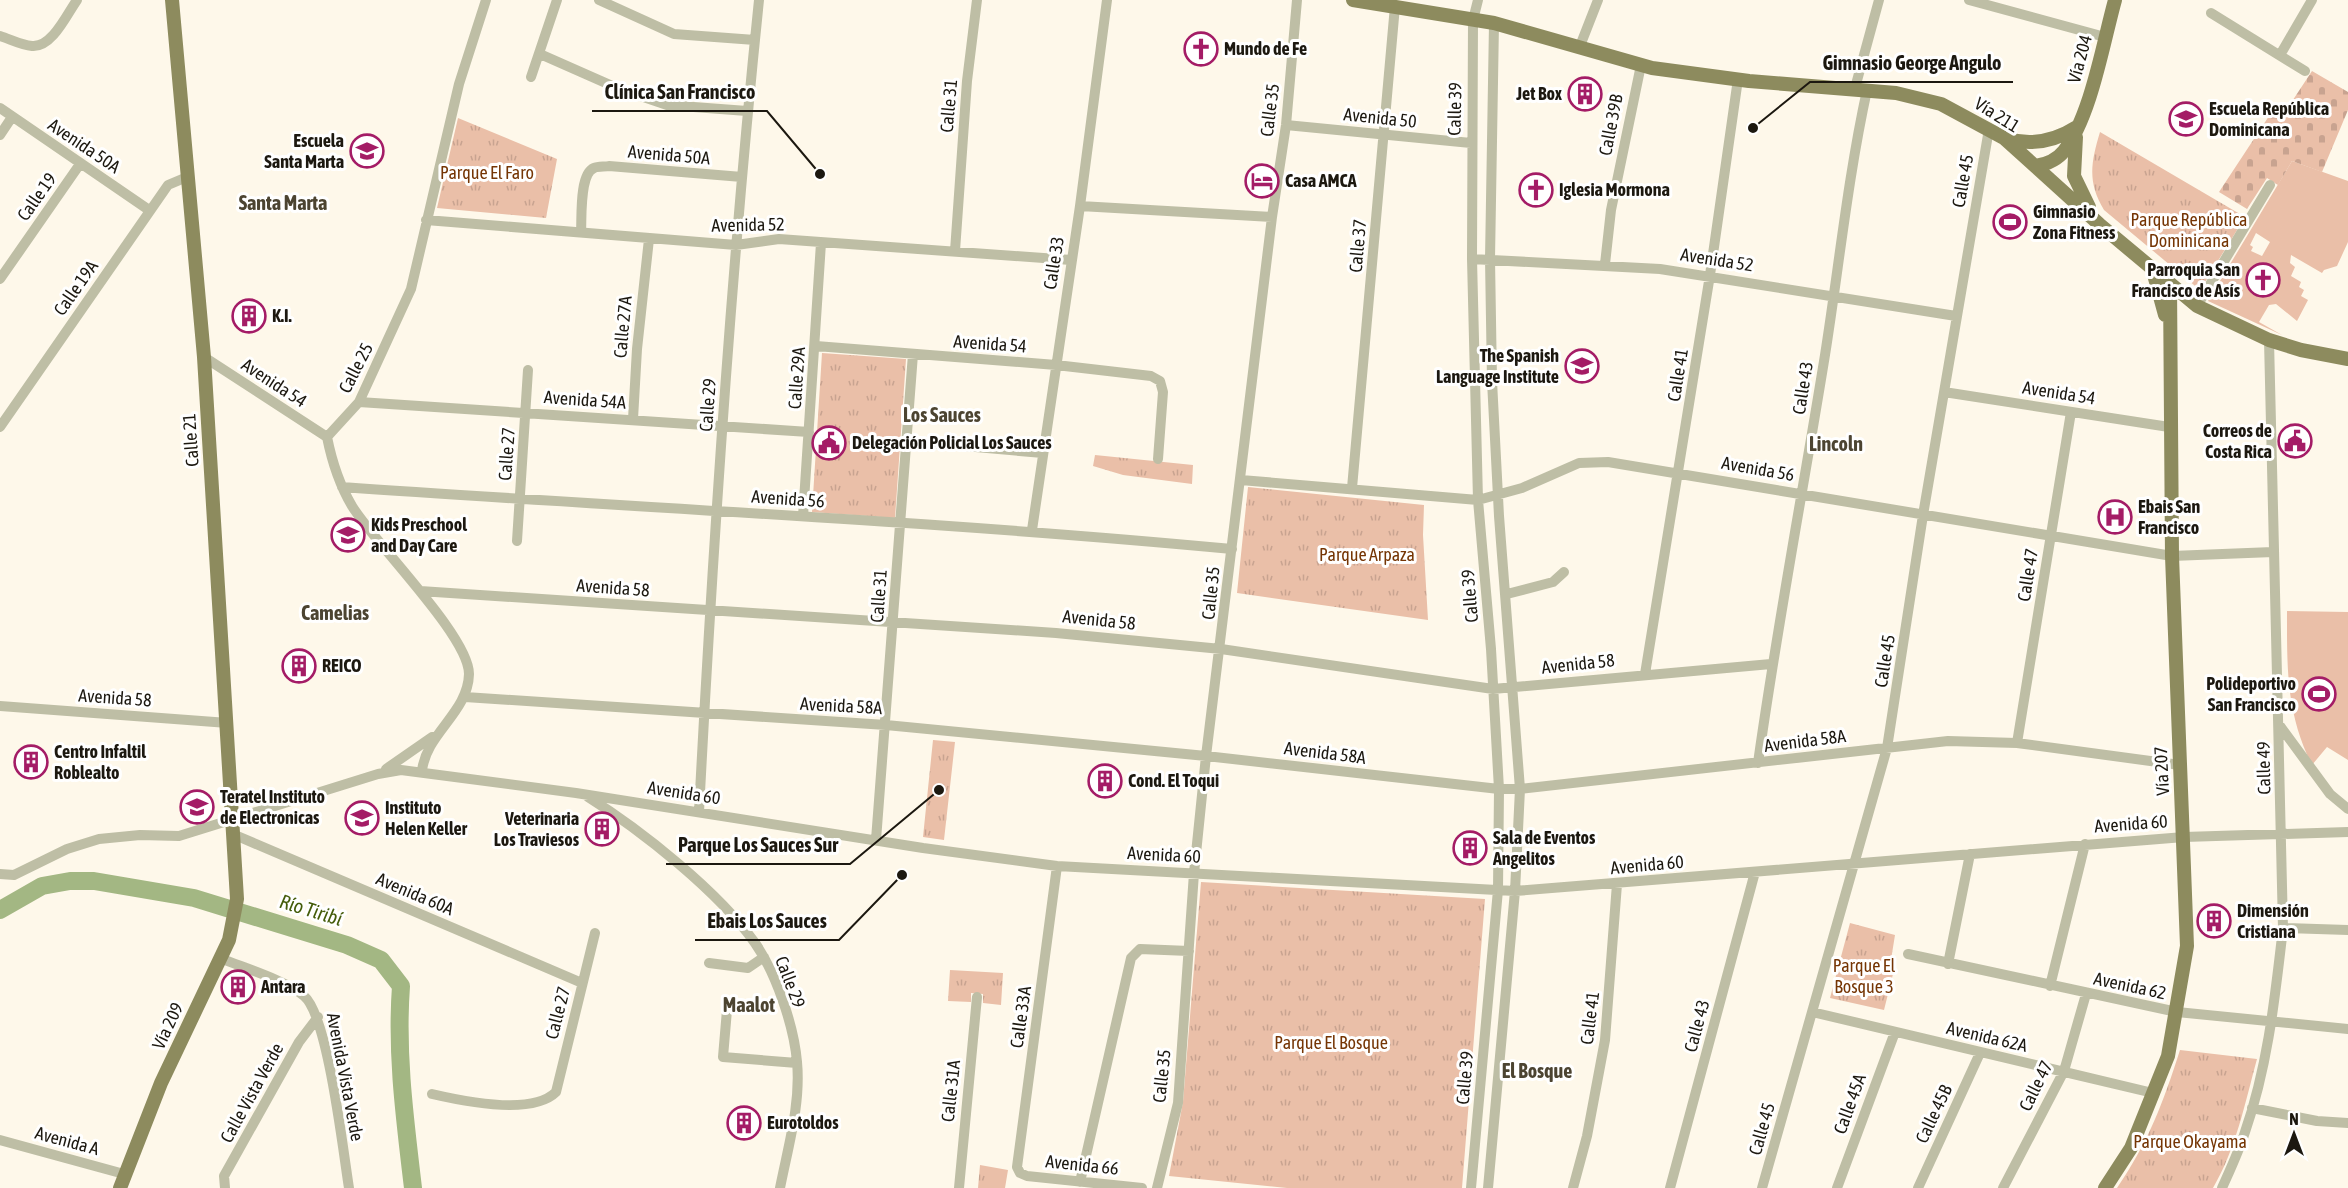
<svg xmlns="http://www.w3.org/2000/svg" width="2348" height="1188" font-family="'Asap Condensed',sans-serif">
  <style>
    .green { fill: #eabfa8; fill-rule: evenodd }
    .cemetery { fill: url(#cemetery-stones) }
    .park { fill: url(#park-tufts) }
    .lines { fill: none; stroke-linecap: round; stroke-linejoin: round }
    .river { stroke: #a3b783; stroke-width: 18 }
    .minor { stroke: #bebea5; stroke-width: 10 }
    .major { stroke: #8d8b5e; stroke-width: 14 }
    .labels { text-anchor: middle; stroke-width: 6; stroke-linejoin: round; paint-order: stroke }
    .poi-label { font-size: 18px; font-weight: bold; fill: #1c1810; stroke: #fff; text-anchor: start }
    .street-label { font-size: 18px; fill: #1c1810; stroke: #fff }
    .park-label { font-size: 18px; fill: #753504; stroke: #fff }
    .neighbourhood-label { font-size: 20px; font-weight: bold; fill: #4c4431; stroke: #fff }
    .water-label { font-size: 20px; font-style: italic; fill: #445c0a; stroke: #fff }
    .leader { fill: none; stroke: #1c1810; stroke-width: 2 }
    .callout-dot { fill: #1c1810; stroke: #fff; stroke-width: 2 }
    .callout-label { font-size: 20px; text-anchor: middle; font-weight: bold; fill: #1c1810; stroke: #fff; stroke-width: 6; stroke-linejoin: round; paint-order: stroke }
  </style>
  <defs>
    <pattern id="cemetery-stones" width="16" height="16" patternUnits="userSpaceOnUse" patternTransform="scale(1.5)"><rect width="16" height="16" fill="#eabfa8"/><path d="M2 7V4a2 2 0 0 1 4 0v3zM10 15v-3a2 2 0 0 1 4 0v3z" fill="#c8a390"/></pattern>
    <pattern id="park-tufts" width="24" height="20" patternUnits="userSpaceOnUse" patternTransform="scale(1.5)"><rect width="24" height="20" fill="#eabfa8"/><path d="M3 7l-1-3M5 7V3M7 7l1-3M15 17l-1-3M17 17v-4M19 17l1-3" fill="none" stroke="#c8a390"/></pattern>
  </defs>
  <rect width="100%" height="100%" fill="#fef8ea"/>
  <path class="green" d="M2292,161l56,20v61l-11,24 -13,4 -2,3 -31,-18 -1,8 5,4 -4,9 10,6 -2,5 5,3 -3,6 7,4 -11,21 -21,-17 -7,1 -10,17 23,13 -74,-34zM2256,233l14,9 -8,14 -11,-5 2,-4 -3,-2z
    M2287,611l61,1v148l-21,-13 -15,18c-26,-52 -25,-97 -25,-154z"/>
  <path class="cemetery" d="M2312,71l36,21v18l-26,62 -30,-11 -14,24 -11,-7 -20,31 -28,-17 52,-79 14,-1z"/>
  <path class="park" d="M458,118l99,41 -11,59 -109,-10z
    M2100,132l145,85 -45,73 -96,-80c-17,-28 -13,-48 -4,-78z
    M822,353l84,6 -11,159 -83,-6z
    M1095,455l98,10 -1,19 -69,-9 -30,-9z
    M1248,487l176,18 -1,30 5,85 -191,-27z
    M933,740l22,2 -11,98 -21,-3z
    M1201,882l284,17 -23,289h-175l-118,-12 14,-74z
    M1850,923l45,12 -5,31 4,4 -10,40 -54,-12z
    M950,970l53,3 -2,32 -18,-2v-9l-12,-1v9l-23,-1z
    M2180,1050l77,9c-12,44 -21,90 -44,129h-96c32,-47 46,-85 63,-138z
    M980,1165l28,5 -3,18h-27z"/>
  <g class="lines">
    <path class="river" d="M0,910l42,-24 28,-5h24l100,17 153,47 34,15 20,26c-5,68 4,134 12,202"/>
    <path class="minor" d="M599,0l75,34 81,6
      M1969,0l136,37
      M2211,13l94,58
      M0,36c10,3 21,9 32,10 20,2 35,-32 45,-46
      M1580,46l18,-46
      M540,54l77,34 50,17 80,6
      M2280,55l32,-55
      M531,77l26,-77
      M1855,88l24,-88
      M0,108l149,102
      M1286,125l185,18
      M0,135l12,-18
      M1080,206l192,11
      M426,220l310,25 43,-6 292,21
      M581,232c1,-14 -2,-58 13,-64 4,-2 11,-1 15,-2l133,11
      M955,251l12,-170 10,-81
      M1472,259l188,10 296,47
      M1605,264l6,-54 30,-145
      M0,279l80,-115
      M2197,306l73,-121
      M816,346l240,19 95,11 9,5 3,11 -5,67
      M204,357l123,80
      M1944,392l225,35
      M359,402l450,30
      M633,419l4,-70 12,-110
      M0,427l168,-242 19,-8
      M327,437l32,-35 52,-113 48,-205 27,-84
      M327,437c5,25 12,47 25,69 23,38 117,130 117,168 -1,39 -43,59 -47,97
      M907,441l136,12
      M1241,480l237,20 44,-12 57,-25 29,-1 564,94 101,-4
      M342,487c297,21 594,34 890,62
      M1352,488l43,-482
      M803,516l18,-273
      M1032,530l48,-324 27,-206
      M517,541l11,-171
      M420,591l636,42 165,16 272,40 278,-25
      M1507,594l46,-12 11,-10
      M1645,674l65,-399 28,-196
      M465,697l421,28 320,31 293,33h21l428,-48 69,2 163,22
      M0,706l228,17
      M2280,726l50,68 18,15
      M2017,743l54,-331
      M1758,763c19,-136 45,-272 67,-408 14,-89 23,-178 42,-265
      M386,769l46,-32
      M588,797c53,33 131,95 167,146 21,30 39,83 42,119 4,42 -9,85 -17,126
      M699,812c14,-271 32,-542 60,-812
      M235,835l347,148
      M876,840l37,-486
      M1057,866l-40,301 3,6 7,3 115,12
      M0,874l14,1 53,-26 32,-10 41,-4 39,1 199,-62 23,-4 175,23 347,55 134,18 458,25 669,-54 164,-5
      M2283,928l65,2
      M1908,954l269,58 171,17
      M220,958c24,10 65,22 84,38 24,20 39,155 45,192
      M709,963l39,5 16,-11
      M1948,964l22,-110
      M2050,986l35,-142
      M727,1010l-4,47 74,6
      M1812,1012l341,81
      M432,1094c30,7 100,22 124,-2l39,-159
      M2252,1108l65,13 31,2
      M0,1140l124,34
      M1080,1182l51,-224 9,-9 49,2
      M225,1188l-1,-12 75,-134 19,-25
      M959,1188l18,-191
      M1157,1188l21,-85 16,-230 12,-117 66,-539 14,-92 11,-125
      M1471,1188l27,-298 1,-101 -8,-140 -13,-149 -6,-241 1,-239 5,-20
      M1488,1188l27,-297 5,-102 -21,-273 -7,-135 -2,-122 4,-236
      M1573,1188l14,-52 18,-96 12,-156
      M1670,1188l85,-316
      M1762,1188l125,-440 36,-233 66,-386
      M1837,1188l58,-156
      M1918,1188l62,-135
      M2003,1188l61,-117 22,-77
      M2222,1188c8,-18 17,-37 23,-56 23,-66 30,-135 38,-204l-14,-588"/>
    <path class="major" d="M1353,0l141,23 158,45 97,13 147,12 45,11 63,34 95,86 98,82 72,34 32,10 47,9
      M2076,137l-2,39 15,31
      M2008,139c25,7 47,2 69,-12
      M2036,166c11,-2 21,-6 28,-15 27,-35 39,-108 51,-151
      M2153,271l12,44
      M120,1188l41,-105 68,-143 8,-41 -33,-542 -32,-357
      M2105,1188l26,-40 37,-92 19,-110 -15,-390 -2,-272"/>
  </g>
  <defs>
    <symbol id="church-ring" viewBox="-11 -11 22 22"><circle r="9.5" fill="#fff" stroke="#a41c66" stroke-width="1.5"/><path d="M-1.2-6h2.4v3.5h3.3v2.4h-3.3V6h-2.4V-.1h-3.3v-2.4h3.3Z" fill="#a41c66"/></symbol>
    <symbol id="building-ring" viewBox="-11 -11 22 22"><circle r="9.5" fill="#fff" stroke="#a41c66" stroke-width="1.5"/><path d="M-4-6H4V6H1V3H-1V6H-4ZM-2.5-4.3h1.7v1.8h-1.7ZM.8-4.3h1.7v1.8H.8ZM-2.5-1h1.7V.8h-1.7ZM.8-1h1.7V.8H.8Z" fill="#a41c66"/></symbol>
    <symbol id="school-ring" viewBox="-11 -11 22 22"><circle r="9.5" fill="#fff" stroke="#a41c66" stroke-width="1.5"/><path d="M0-5L7-2L0 1L-7-2ZM-4 1L0 2.5L4 1V4Q0 6-4 4Z" fill="#a41c66"/></symbol>
    <symbol id="hotel-ring" viewBox="-11 -11 22 22"><circle r="9.5" fill="#fff" stroke="#a41c66" stroke-width="1.5"/><path d="M-6-4.5h1.5V1H6V5H4.5V3h-9V5H-6ZM-4 0a1.8 1.8 0 1 1 3.6 0ZM.5 0V-2.5h3Q6-2.5 6 0Z" fill="#a41c66"/></symbol>
    <symbol id="stadium-ring" viewBox="-11 -11 22 22"><circle r="9.5" fill="#fff" stroke="#a41c66" stroke-width="1.5"/><path d="M0-5a6.5 5 0 1 0 0 10a6.5 5 0 1 0 0-10ZM-3.5-1.8h7v3.6h-7Z" fill="#a41c66"/></symbol>
    <symbol id="civic-ring" viewBox="-11 -11 22 22"><circle r="9.5" fill="#fff" stroke="#a41c66" stroke-width="1.5"/><path d="M-.6-6.5H3V-4.5H.6V-3L4-1V1h2V6H-6V1h2V-1L-.6-3ZM-1.2 2.5V6h2.4V2.5Z" fill="#a41c66"/></symbol>
    <symbol id="hospital-ring" viewBox="-11 -11 22 22"><circle r="9.5" fill="#fff" stroke="#a41c66" stroke-width="1.5"/><path d="M-5-5h3v3.5h4V-5h3V5h-3V1.5h-4V5h-3Z" fill="#a41c66"/></symbol>
    <symbol id="university-ring" viewBox="-11 -11 22 22"><circle r="9.5" fill="#fff" stroke="#a41c66" stroke-width="1.5"/><path d="M0-5L7-2L0 1L-7-2ZM-4 1L0 2.5L4 1V4Q0 6-4 4Z" fill="#a41c66"/></symbol>
  </defs>
  <g fill-rule="evenodd">
    <use href="#church-ring" x="1182" y="30" width="38" height="38"/>
    <use href="#building-ring" x="1566" y="75" width="38" height="38"/>
    <use href="#school-ring" x="2167" y="100" width="38" height="38"/>
    <use href="#school-ring" x="348" y="132" width="38" height="38"/>
    <use href="#hotel-ring" x="1243" y="162" width="38" height="38"/>
    <use href="#church-ring" x="1517" y="171" width="38" height="38"/>
    <use href="#stadium-ring" x="1991" y="203" width="38" height="38"/>
    <use href="#church-ring" x="2244" y="261" width="38" height="38"/>
    <use href="#building-ring" x="230" y="297" width="38" height="38"/>
    <use href="#school-ring" x="1563" y="347" width="38" height="38"/>
    <use href="#civic-ring" x="2276" y="422" width="38" height="38"/>
    <use href="#civic-ring" x="810" y="424" width="38" height="38"/>
    <use href="#hospital-ring" x="2096" y="498" width="38" height="38"/>
    <use href="#school-ring" x="329" y="516" width="38" height="38"/>
    <use href="#building-ring" x="280" y="647" width="38" height="38"/>
    <use href="#stadium-ring" x="2300" y="675" width="38" height="38"/>
    <use href="#building-ring" x="12" y="743" width="38" height="38"/>
    <use href="#building-ring" x="1086" y="762" width="38" height="38"/>
    <use href="#university-ring" x="178" y="788" width="38" height="38"/>
    <use href="#school-ring" x="343" y="799" width="38" height="38"/>
    <use href="#building-ring" x="583" y="810" width="38" height="38"/>
    <use href="#building-ring" x="1451" y="829" width="38" height="38"/>
    <use href="#building-ring" x="2195" y="902" width="38" height="38"/>
    <use href="#building-ring" x="219" y="968" width="38" height="38"/>
    <use href="#building-ring" x="725" y="1104" width="38" height="38"/>
  </g>
  <g class="labels">
    <g class="poi-label">
      <text x="1224" y="55">Mundo de Fe</text>
      <text x="1562" y="100" text-anchor="end">Jet Box</text>
      <text x="2209" y="115">Escuela República<tspan x="2209" dy="21">Dominicana</tspan></text>
      <text x="344" y="147" text-anchor="end">Escuela<tspan x="344" dy="21">Santa Marta</tspan></text>
      <text x="1285" y="187">Casa AMCA</text>
      <text x="1559" y="196">Iglesia Mormona</text>
      <text x="2033" y="218">Gimnasio<tspan x="2033" dy="21">Zona Fitness</tspan></text>
      <text x="2240" y="276" text-anchor="end">Parroquia San<tspan x="2240" dy="21">Francisco de Asís</tspan></text>
      <text x="272" y="322">K.I.</text>
      <text x="1559" y="362" text-anchor="end">The Spanish<tspan x="1559" dy="21">Language Institute</tspan></text>
      <text x="2272" y="437" text-anchor="end">Correos de<tspan x="2272" dy="21">Costa Rica</tspan></text>
      <text x="852" y="449">Delegación Policial Los Sauces</text>
      <text x="2138" y="513">Ebais San<tspan x="2138" dy="21">Francisco</tspan></text>
      <text x="371" y="531">Kids Preschool<tspan x="371" dy="21">and Day Care</tspan></text>
      <text x="322" y="672">REICO</text>
      <text x="2296" y="690" text-anchor="end">Polideportivo<tspan x="2296" dy="21">San Francisco</tspan></text>
      <text x="54" y="758">Centro Infaltil<tspan x="54" dy="21">Roblealto</tspan></text>
      <text x="1128" y="787">Cond. El Toqui</text>
      <text x="220" y="803">Teratel Instituto<tspan x="220" dy="21">de Electronicas</tspan></text>
      <text x="385" y="814">Instituto<tspan x="385" dy="21">Helen Keller</tspan></text>
      <text x="579" y="825" text-anchor="end">Veterinaria<tspan x="579" dy="21">Los Traviesos</tspan></text>
      <text x="1493" y="844">Sala de Eventos<tspan x="1493" dy="21">Angelitos</tspan></text>
      <text x="2237" y="917">Dimensión<tspan x="2237" dy="21">Cristiana</tspan></text>
      <text x="261" y="993">Antara</text>
      <text x="767" y="1129">Eurotoldos</text>
    </g>
    <g class="street-label">
      <text transform="translate(2080 59) rotate(-75)" y="6">Vía 204</text>
      <text transform="translate(949 106) rotate(-85)" y="6">Calle 31</text>
      <text transform="translate(1455 109) rotate(-89)" y="6">Calle 39</text>
      <text transform="translate(1270 110) rotate(-83)" y="6">Calle 35</text>
      <text transform="translate(1997 115) rotate(32)" y="6">Vía 211</text>
      <text transform="translate(1380 118) rotate(6)" y="6">Avenida 50</text>
      <text transform="translate(1611 125) rotate(-79)" y="6">Calle 39B</text>
      <text transform="translate(84 146) rotate(34)" y="6">Avenida 50A</text>
      <text transform="translate(669 155) rotate(5)" y="6">Avenida 50A</text>
      <text transform="translate(1963 181) rotate(-80)" y="6">Calle 45</text>
      <text transform="translate(37 197) rotate(-55)" y="6">Calle 19</text>
      <text transform="translate(748 225) rotate(-1)" y="6">Avenida 52</text>
      <text transform="translate(1358 246) rotate(-85)" y="6">Calle 37</text>
      <text transform="translate(1717 260) rotate(9)" y="6">Avenida 52</text>
      <text transform="translate(1054 263) rotate(-81)" y="6">Calle 33</text>
      <text transform="translate(76 288) rotate(-55)" y="6">Calle 19A</text>
      <text transform="translate(623 327) rotate(-85)" y="6">Calle 27A</text>
      <text transform="translate(990 344) rotate(4)" y="6">Avenida 54</text>
      <text transform="translate(356 368) rotate(-63)" y="6">Calle 25</text>
      <text transform="translate(1678 375) rotate(-81)" y="6">Calle 41</text>
      <text transform="translate(797 378) rotate(-86)" y="6">Calle 29A</text>
      <text transform="translate(274 383) rotate(33)" y="6">Avenida 54</text>
      <text transform="translate(1803 388) rotate(-81)" y="6">Calle 43</text>
      <text transform="translate(2059 393) rotate(9)" y="6">Avenida 54</text>
      <text transform="translate(585 400) rotate(4)" y="6">Avenida 54A</text>
      <text transform="translate(708 405) rotate(-86)" y="6">Calle 29</text>
      <text transform="translate(191 440) rotate(-94)" y="6">Calle 21</text>
      <text transform="translate(507 454) rotate(-86)" y="6">Calle 27</text>
      <text transform="translate(1758 469) rotate(10)" y="6">Avenida 56</text>
      <text transform="translate(788 499) rotate(4)" y="6">Avenida 56</text>
      <text transform="translate(2028 575) rotate(-81)" y="6">Calle 47</text>
      <text transform="translate(613 588) rotate(4)" y="6">Avenida 58</text>
      <text transform="translate(1211 593) rotate(-84)" y="6">Calle 35</text>
      <text transform="translate(879 596) rotate(-86)" y="6">Calle 31</text>
      <text transform="translate(1470 596) rotate(-95)" y="6">Calle 39</text>
      <text transform="translate(1099 620) rotate(6)" y="6">Avenida 58</text>
      <text transform="translate(1885 661) rotate(-81)" y="6">Calle 45</text>
      <text transform="translate(1578 664) rotate(-6)" y="6">Avenida 58</text>
      <text transform="translate(115 698) rotate(4)" y="6">Avenida 58</text>
      <text transform="translate(841 706) rotate(3)" y="6">Avenida 58A</text>
      <text transform="translate(1805 741) rotate(-7)" y="6">Avenida 58A</text>
      <text transform="translate(1325 753) rotate(7)" y="6">Avenida 58A</text>
      <text transform="translate(2264 768) rotate(-91)" y="6">Calle 49</text>
      <text transform="translate(2162 771) rotate(-93)" y="6">Vía 207</text>
      <text transform="translate(684 793) rotate(9)" y="6">Avenida 60</text>
      <text transform="translate(2131 824) rotate(-4)" y="6">Avenida 60</text>
      <text transform="translate(1164 855) rotate(3)" y="6">Avenida 60</text>
      <text transform="translate(1647 865) rotate(-5)" y="6">Avenida 60</text>
      <text transform="translate(415 894) rotate(23)" y="6">Avenida 60A</text>
      <text transform="translate(790 982) rotate(69)" y="6">Calle 29</text>
      <text transform="translate(2130 986) rotate(12)" y="6">Avenida 62</text>
      <text transform="translate(558 1013) rotate(-76)" y="6">Calle 27</text>
      <text transform="translate(1021 1017) rotate(-82)" y="6">Calle 33A</text>
      <text transform="translate(1590 1018) rotate(-83)" y="6">Calle 41</text>
      <text transform="translate(168 1026) rotate(-65)" y="6">Vía 209</text>
      <text transform="translate(1697 1026) rotate(-75)" y="6">Calle 43</text>
      <text transform="translate(1987 1037) rotate(13)" y="6">Avenida 62A</text>
      <text transform="translate(1162 1076) rotate(-84)" y="6">Calle 35</text>
      <text transform="translate(345 1077) rotate(79)" y="6">Avenida Vista Verde</text>
      <text transform="translate(1465 1078) rotate(-85)" y="6">Calle 39</text>
      <text transform="translate(2036 1086) rotate(-64)" y="6">Calle 47</text>
      <text transform="translate(951 1091) rotate(-84)" y="6">Calle 31A</text>
      <text transform="translate(252 1093) rotate(-61)" y="6">Calle Vista Verde</text>
      <text transform="translate(1850 1104) rotate(-70)" y="6">Calle 45A</text>
      <text transform="translate(1934 1114) rotate(-65)" y="6">Calle 45B</text>
      <text transform="translate(1762 1129) rotate(-74)" y="6">Calle 45</text>
      <text transform="translate(67 1141) rotate(15)" y="6">Avenida A</text>
      <text transform="translate(1082 1165) rotate(6)" y="6">Avenida 66</text>
    </g>
    <g class="park-label">
      <text x="487" y="179">Parque El Faro</text>
      <text x="2189" y="226">Parque República<tspan x="2189" dy="21">Dominicana</tspan></text>
      <text x="1367" y="561">Parque Arpaza</text>
      <text x="1864" y="972">Parque El<tspan x="1864" dy="21">Bosque 3</tspan></text>
      <text x="1331" y="1049">Parque El Bosque</text>
      <text x="2190" y="1148">Parque Okayama</text>
    </g>
    <g class="neighbourhood-label">
      <text x="283" y="210">Santa Marta</text>
      <text x="942" y="422">Los Sauces</text>
      <text x="1836" y="451">Lincoln</text>
      <text x="335" y="620">Camelias</text>
      <text x="749" y="1012">Maalot</text>
      <text x="1537" y="1078">El Bosque</text>
    </g>
    <g class="water-label">
      <text transform="translate(311 910) rotate(17)" y="7">Río Tiribí</text>
    </g>
  </g>
  <path class="leader" d="M1753 128L1810 82H2013M820 174L767 111H592M939 790L850 864H666M902 875L839 940H695"/>
  <g class="callout-dot">
    <circle cx="1753" cy="128" r="6"/>
    <circle cx="820" cy="174" r="6"/>
    <circle cx="939" cy="790" r="6"/>
    <circle cx="902" cy="875" r="6"/>
  </g>
  <g class="callout-label">
    <text x="1912" y="70">Gimnasio George Angulo</text>
    <text x="680" y="99">Clínica San Francisco</text>
    <text x="758" y="852">Parque Los Sauces Sur</text>
    <text x="767" y="928">Ebais Los Sauces</text>
  </g>
  <g transform="translate(2294 1134)" stroke="#ffffff" stroke-width="4.5" paint-order="stroke">
  <path d="M0-4.5L10 22L0 15L-10 22Z" fill="#1c1810"/>
  <text y="-9" font-size="16" font-weight="bold" text-anchor="middle" fill="#1c1810">N</text>
  </g>
</svg>
